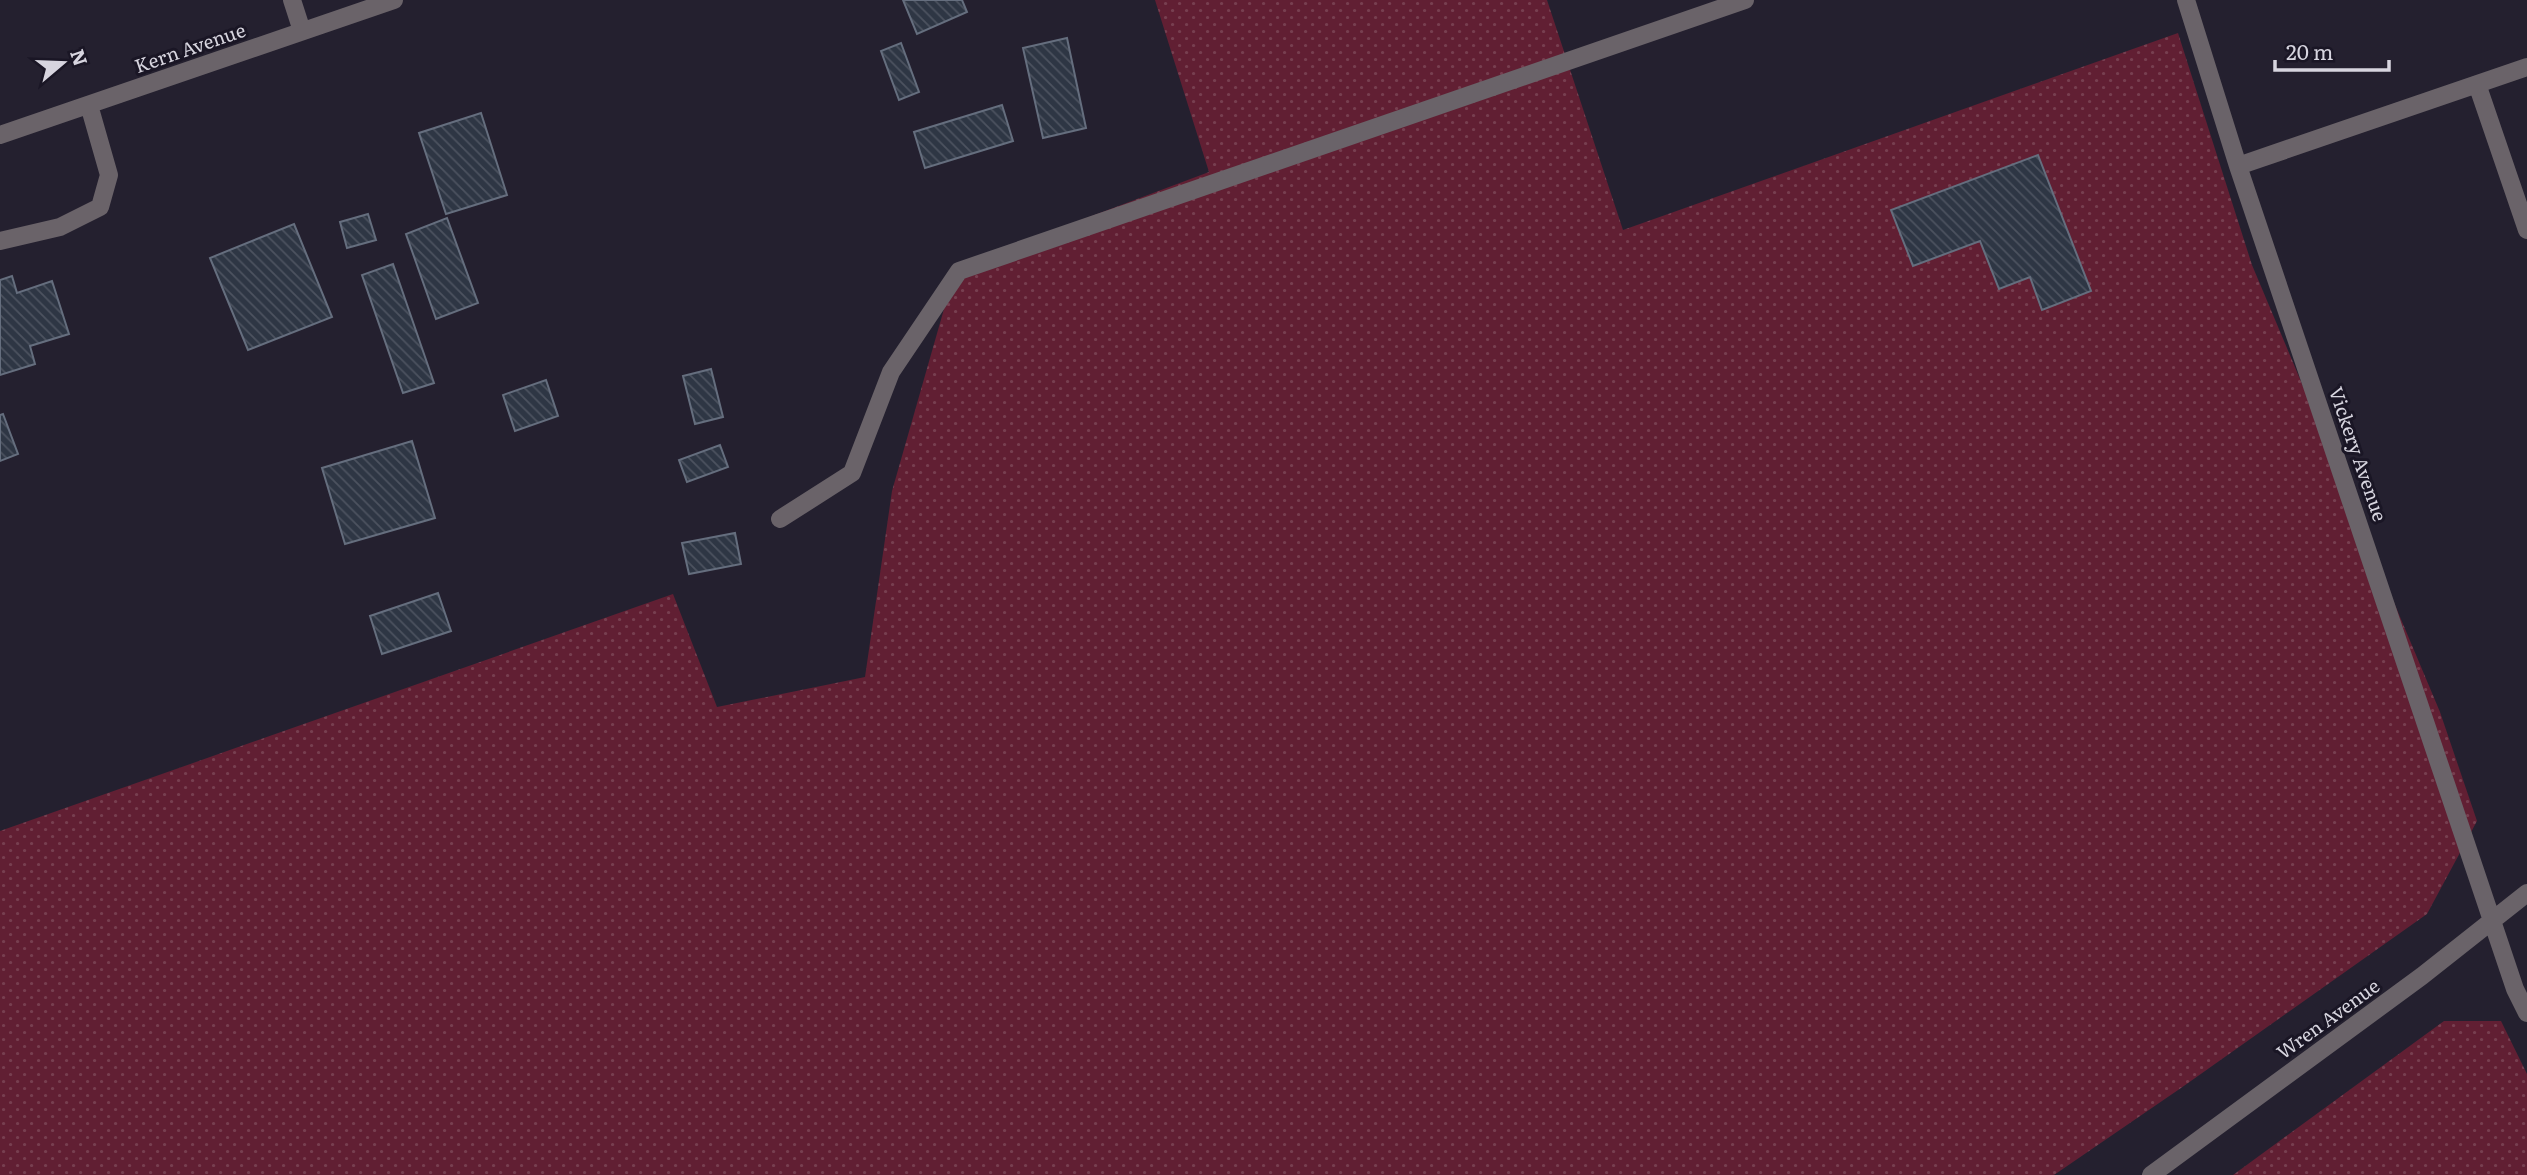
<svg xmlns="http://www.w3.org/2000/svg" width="2527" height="1175" font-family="Literata,serif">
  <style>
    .grass { fill: url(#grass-dots) }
    .building { fill: url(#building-back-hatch); stroke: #656e7e; stroke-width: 2 }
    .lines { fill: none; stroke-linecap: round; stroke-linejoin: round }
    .minor { stroke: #6a6369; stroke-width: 18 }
    .labels { text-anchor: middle; stroke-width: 6; stroke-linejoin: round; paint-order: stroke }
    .street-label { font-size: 19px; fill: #d7d5df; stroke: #1a1625 }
  </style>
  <defs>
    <pattern id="grass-dots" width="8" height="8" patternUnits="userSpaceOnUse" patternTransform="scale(1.75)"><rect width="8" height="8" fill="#611f33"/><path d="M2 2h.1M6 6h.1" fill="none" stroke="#773f50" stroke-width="1.8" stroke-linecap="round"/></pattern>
    <pattern id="building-back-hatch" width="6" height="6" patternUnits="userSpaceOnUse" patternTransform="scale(1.75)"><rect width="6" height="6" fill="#2e3644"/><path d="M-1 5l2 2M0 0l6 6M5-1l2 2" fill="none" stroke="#4c525f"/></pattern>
  </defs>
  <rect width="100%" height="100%" fill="#24202f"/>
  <path class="grass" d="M1155,0h392l76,230 555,-197 74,232 188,447 37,109 -50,93 -246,174 -127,87h-2054v-344l673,-237 44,113 148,-30 27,-186 64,-224 253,-95z
    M2444,1021h57l26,53v101h-294z"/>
  <path class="building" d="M903,0h59l5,12 -50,22z
    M1067,38l19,90 -43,10 -20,-90z
    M901,43l18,49 -20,8 -18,-49z
    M1002,105l11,36 -88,27 -11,-36z
    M481,113l26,82 -61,19 -27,-81z
    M2038,155l53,136 -49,19 -12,-33 -31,12 -19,-48 -67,25 -22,-56z
    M368,214l8,26 -29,8 -7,-26z
    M447,218l31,85 -42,16 -30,-85z
    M294,224l38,93 -84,33 -38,-92z
    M393,264l41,119 -31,10 -41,-118z
    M12,276l5,17 35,-12 17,53 -39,12 5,18 -35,11v-95z
    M711,369l12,48 -28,7 -12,-48z
    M546,380l12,36 -43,15 -12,-36z
    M3,414l15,40 -18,7v-46z
    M412,441l23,77 -90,26 -23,-76z
    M720,445l8,22 -41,15 -8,-22z
    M735,533l6,31 -52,10 -7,-31z
    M438,593l13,38 -69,23 -12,-38z"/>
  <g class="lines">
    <path class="minor" d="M292,0l10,31
      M2186,0l52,166 277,823 12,24
      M2477,84l50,146
      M0,135l394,-135
      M2238,166l289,-99
      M0,241l60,-14 40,-20 9,-32 -20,-70
      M780,519l72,-46 39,-101 68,-101 786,-271
      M2151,1175l271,-199 105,-83"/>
  </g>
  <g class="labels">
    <g class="street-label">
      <text transform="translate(190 48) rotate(-19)" y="7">Kern Avenue</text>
      <text transform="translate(2358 454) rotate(71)" y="7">Vickery Avenue</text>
      <text transform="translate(2328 1019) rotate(-36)" y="7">Wren Avenue</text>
    </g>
  </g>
  <g transform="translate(63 63) rotate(71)" stroke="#1a1625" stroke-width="5" paint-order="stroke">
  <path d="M0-5L12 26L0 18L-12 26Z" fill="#d7d5df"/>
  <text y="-10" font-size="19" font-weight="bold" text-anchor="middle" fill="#d7d5df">N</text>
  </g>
  <path d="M2275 60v10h114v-10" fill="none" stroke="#d7d5df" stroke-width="3.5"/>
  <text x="2286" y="60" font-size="21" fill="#d7d5df" stroke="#1a1625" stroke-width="5" paint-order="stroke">20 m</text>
</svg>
